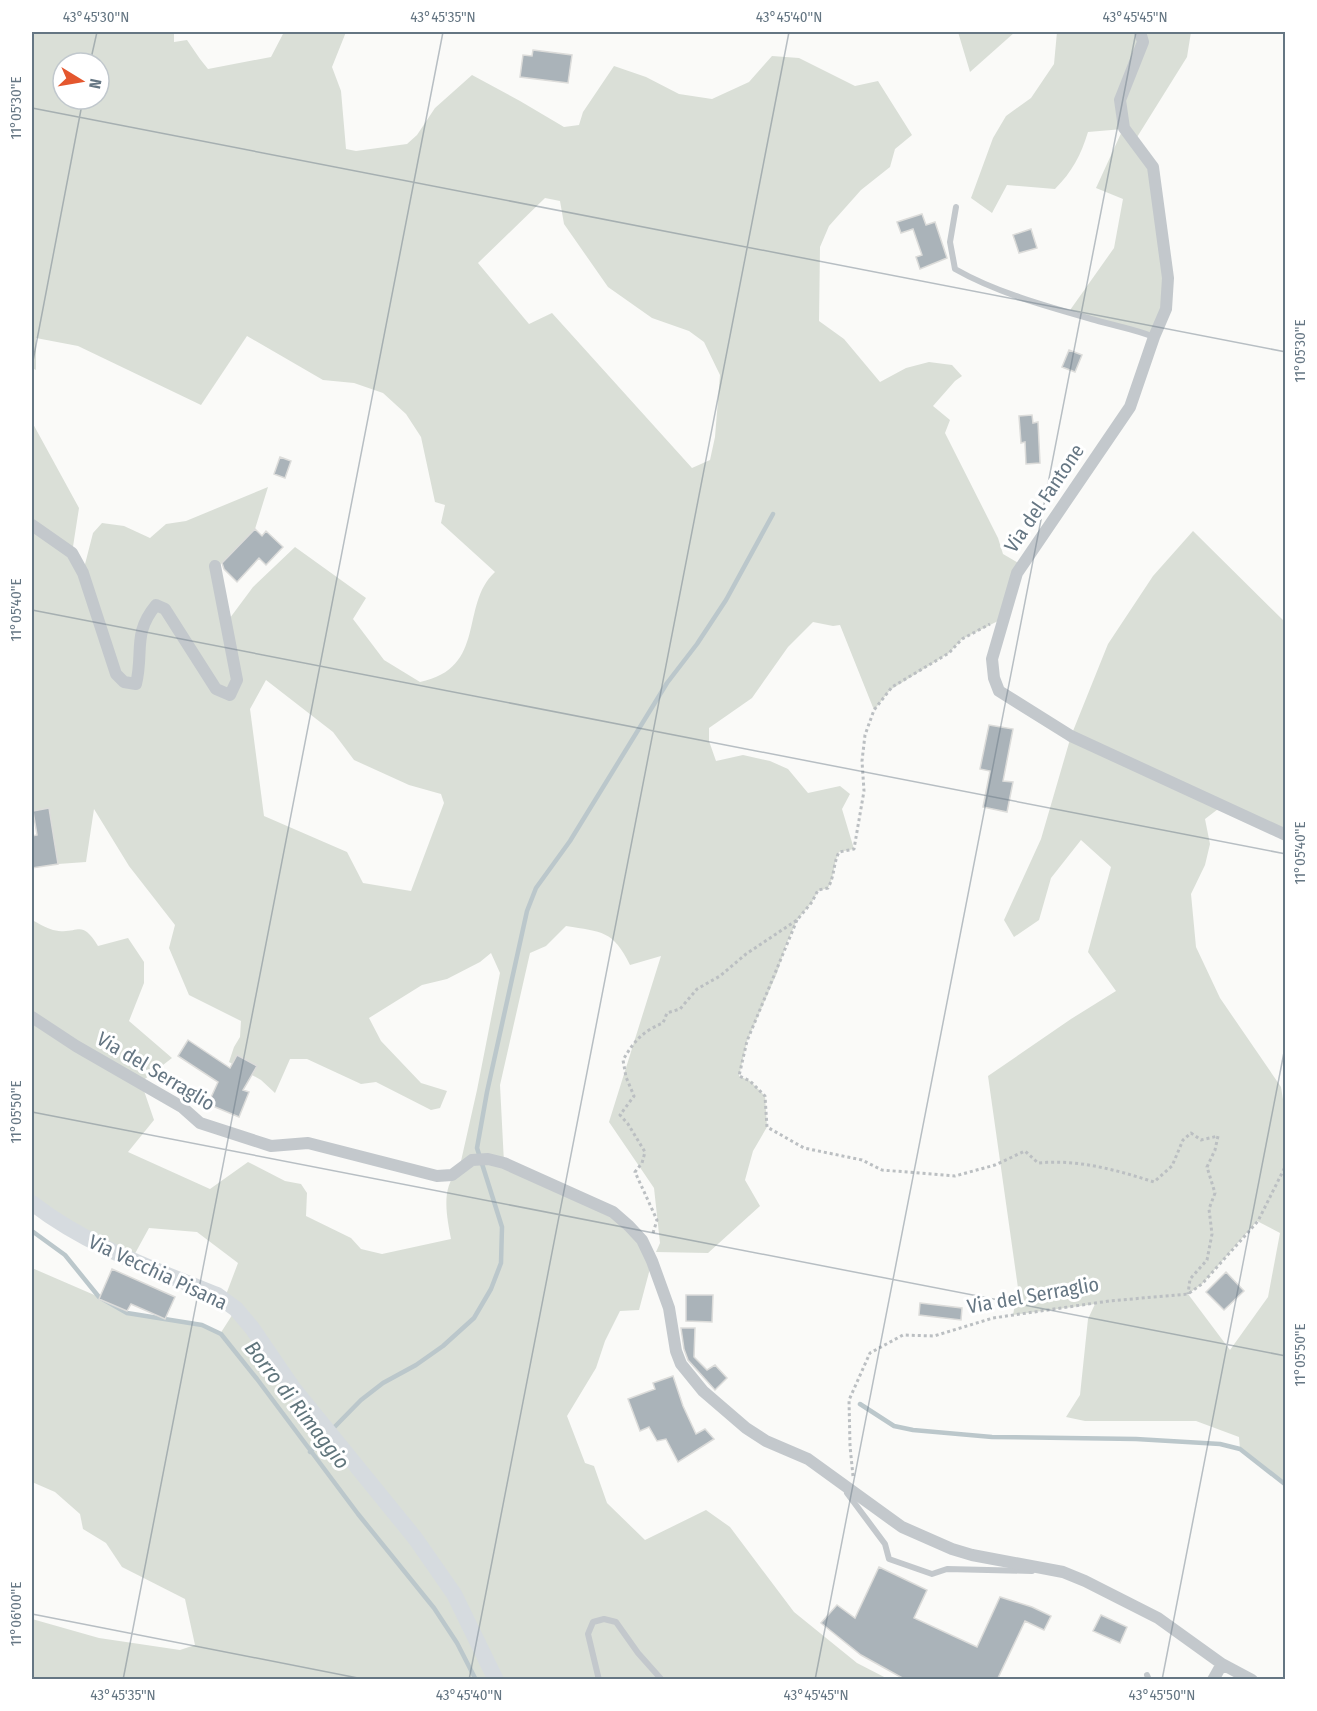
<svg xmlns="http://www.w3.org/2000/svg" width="1317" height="1711" font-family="'Fira Sans Condensed',sans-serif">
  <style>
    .green { fill: #dadfd7; fill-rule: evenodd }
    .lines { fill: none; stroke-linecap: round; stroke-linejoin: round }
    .stream { stroke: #bbc7cb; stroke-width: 4.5 }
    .building { fill: #aab3b9; stroke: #dcdcda; stroke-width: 1.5 }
    .path { stroke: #bbbfc2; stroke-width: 3; stroke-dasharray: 3 3; stroke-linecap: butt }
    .lane { stroke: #c3c8cc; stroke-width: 6 }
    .street { stroke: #c3c8cc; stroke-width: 12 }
    .secondary { stroke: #d6dbdf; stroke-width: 16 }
    .ticks { fill: none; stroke: #657683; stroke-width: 1.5; stroke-opacity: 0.45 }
    .labels { text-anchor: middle; stroke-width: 6; stroke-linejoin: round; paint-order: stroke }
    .street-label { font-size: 20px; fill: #657683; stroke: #fff }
    .water-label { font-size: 21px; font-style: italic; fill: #60757c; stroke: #fff }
    .neatline { fill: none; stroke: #657683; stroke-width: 2 }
    .ticks-label { font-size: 15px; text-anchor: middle; fill: #657683 }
  </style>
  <rect width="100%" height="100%" fill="#fafaf8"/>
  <path class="green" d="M32,32h142v10l13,-2 13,19 8,10 63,-12 13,-25h62l-14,35 9,24 5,58 10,2 51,-7 10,-9 18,-27 37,-33 48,26 44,26 15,-2 4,-13 31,-46 32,11 33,17 33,5 37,-17 23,-26 27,2 56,28 23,-5 34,54 -17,14 -5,18 -29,23 -32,36 -9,21 -1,74 25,18 36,43 26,-14 23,-6 23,3 10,11 -7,5 -22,25 17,14 -5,13 53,105 5,16 19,11 -20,54 -40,20 -13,14 -59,37 -16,20 -34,-85 -7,1 -20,-4 -25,25 -36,51 -43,30v13l7,20 27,-6 27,6 18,8 20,24 32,-7 10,8 -8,15 12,40 -15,3c-6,12 -4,23 -11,36l-10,3 -6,11 -15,18 -11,25 -9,28 -30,68 -8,35 11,5 15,15 2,31 -14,24 -8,29 15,26 -52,47 -52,-1 4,-9 -6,-55 -45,-66 52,-166 -31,9c-17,-35 -28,-33 -64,-39l-20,20 -16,7 -30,132 4,78 109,49 39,49 -13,49 -19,1 -15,30 -9,27 -29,48 18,47 9,3 13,37 38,37 61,-30 24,17 64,85 63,51 31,16h-856v-60l67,19 81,12 15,-5 -10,-46 -63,-32 -16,-24 -23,-14 -3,-15 -25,-22 -23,-10v-214l67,29 28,16 75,12 18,9 16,-25 -12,-9 14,-37 -41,-31 -48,-4 -17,31 -100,-56v-283c6,3 14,8 21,10 26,6 27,-13 45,16l30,-8 16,24v21l-15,38 43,37 -31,24 13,38 -26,32 82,37 38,-27 37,19 16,3 6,9 -1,23 45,22 10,11 21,5 69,-15c-4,-22 -11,-52 8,-69l18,-80 23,-117 -9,-20 -11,9 -33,17 -25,6 -53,33 12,23 40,42 26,8 -7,17 -9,2 -55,-28 -15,2 -54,-25h-17l-15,34 -14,-13 -32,-18 5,-15 6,-10 1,-16 -52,-26 -20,-47 6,-23 -46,-59 -35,-57 -8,53 -28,2 -9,-56 -17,3v-389l47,86 -7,45 11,19 10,-39 9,-10 22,3 26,12 16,-14 20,-3 82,-34 -13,42 -35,36 7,57 26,-35 42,-40 71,51 -13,21 31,41 36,22c68,-14 39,-77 75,-110l-54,-49 4,-18 -10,-3 -14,-65 -15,-23 -23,-21 -29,-10 -31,-3 -76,-44 -46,69 -123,-59 -42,-8v32l-4,-2zM63,63h36v36h-36zM545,198l15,3 4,23 44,63 44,31 37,13 15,11 16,33 -5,62 -5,23 -18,8 -140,-155 -23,11 -51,-61zM266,680l67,52 21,28 55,25 32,9 3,9 -33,88 -48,-8 -16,-31 -83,-36 -14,-107z
    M958,32h57l-45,40z
    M1057,32h134l-4,25 -53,85 19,25 15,111 -14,59 -86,-24 46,-65 9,-49 -27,-11 27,-59 -35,3c-7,23 -16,40 -33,57l-48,-4 -15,28 -21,-15 22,-60 13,-22 25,-18 23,-34z
    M1193,531l92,91v213l-63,-29 -17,13 5,25 -5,21 -14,29 5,53 24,51 61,89 5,31 -1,367 -45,-36 -1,-12 -43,-16h-111l-19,-4 14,-22 8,-76 7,-15 -82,11 5,-27 -30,-212 83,-57 45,-28 -28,-39 23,-85 -30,-27 -30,38 -12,42 -25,17 -10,-17 37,-81 30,-103 37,-92 45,-68zM1257,1221l23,12 -12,64 -38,53 -42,-56 14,-10z"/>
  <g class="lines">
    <path class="stream" d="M32,1231l33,24 34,42 28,16 75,12 19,9 36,45 101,135 76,94 23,35 19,37
      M860,1404l34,22 19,4 79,7 144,2 84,5 20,5 46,36
      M310,1452l51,-52 22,-17 33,-18 27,-19 31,-28 17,-29 10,-26 1,-36 -25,-79 10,-56 40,-181 9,-23 34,-47 97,-158 30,-39 29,-44 47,-86"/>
  </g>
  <path class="building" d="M533,50l39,5 -4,28 -48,-6 3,-22 9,1z
    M922,214l4,11 9,-3 12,36 -27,11 -4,-12 6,-2 -9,-26 -12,4 -4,-11z
    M1031,229l6,19 -18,5 -6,-18z
    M1069,350l13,5 -7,17 -13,-5z
    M1032,415l1,8 5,-1 2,41 -14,1 -1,-22 -4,1 -2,-27z
    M280,457l11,4 -6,17 -11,-4z
    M255,529l7,7 4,-5 17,16 -17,18 -7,-7 -22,24 -13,-13 -2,-6z
    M989,725l24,4 -10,52 10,1 -6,30 -24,-5 7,-36 -10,-2z
    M49,808l9,56 -26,4v-32l5,-1 -4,-24z
    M188,1040l42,28 7,-13 20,11 -14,24 6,2 -10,25 -31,-13 10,-22 -40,-26z
    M112,1269l63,28 -10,22 -34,-15 -4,7 -28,-12z
    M1226,1272l18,19 -20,19 -18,-18z
    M686,1295h27l-1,27 -26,-1z
    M920,1303l42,5 -1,12 -42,-5z
    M681,1328h14l-1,29 13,13 8,-5 12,13 -12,12 -27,-30 -4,-11z
    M673,1376l10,30 13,28 9,-5 9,10 -36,23 -12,-23 -9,2 -8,-14 -9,4 -12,-32 27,-10 -2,-6z
    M879,1567l48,23 -13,28 63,29 23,-50 32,10 19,9 -7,14 -19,-9 -28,59h-91l-45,-25 -40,-32 16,-18 18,13z
    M1101,1615l26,12 -7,16 -27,-12z"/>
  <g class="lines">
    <path class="path" d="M797,920l-50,121 -8,35 11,5 15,15 2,31 37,21 58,12 20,10 73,6 40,-11 30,-14 13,12c39,-4 79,7 116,19l18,-16 11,-26 8,-7 10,7 17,-4 -3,14 -8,17 8,26 -6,16 3,25 -5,26 -17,19 -2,15
      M653,1233l4,-13 -22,-48 7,-9 3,-11 -17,-28 -8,-9 14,-19 -8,-19 -3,-17c11,-19 20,-29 40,-37l4,-10 13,-4 17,-20 23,-13 26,-22 51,-34 15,-18 6,-12 10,-2c7,-13 5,-24 11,-36l15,-3 10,-58 -2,-30 3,-26 9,-25 18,-23 57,-34 13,-14 28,-15
      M853,1476l-3,-30 -1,-46 21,-47 33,-18 31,1 59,-18 116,-17 79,-7 14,-10 56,-63 28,-56"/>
    <path class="lane" d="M956,207l-6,35 5,27c42,24 94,38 140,51 20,6 39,9 59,17
      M847,1493l38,51 4,15 43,15 15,-5 85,2
      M1147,1675l2,5
      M599,1680l-11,-46 5,-12 11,-3 12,3 22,31 24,27"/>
    <path class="street" d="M1140,32l3,10 -23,58 4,28 29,39 15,111 -2,31 -12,28 -24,70 -113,166 -25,86 2,19 5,13 72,45 215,99
      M32,525l40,28 11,20 33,101 8,8 12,2c8,-32 -4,-50 20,-79l9,4 51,80 14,6 7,-15 -22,-114
      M32,1017l44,29 106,61 18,16 71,23 37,-3 129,33 15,-1 20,-15 16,-1 16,4 109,49 16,14 13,14 10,21 17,47 7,43 5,13 22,27 43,37 20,13 42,18 94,68 50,22 20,6 91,17 22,9 73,37 64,46 30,16
      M1213,1680l9,-16"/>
    <path class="secondary" d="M32,1203c54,42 121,66 185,92l19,14 16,19 41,60 122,150 39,56 42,86"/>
  </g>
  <path class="ticks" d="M90,63l7,-31M32,108l1254,244M32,366l51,-267M32,610l1254,244M32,1112l1254,244M32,1614l336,66M123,1680l320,-1648M469,1680l320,-1648M815,1680l321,-1648M1162,1680l124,-638"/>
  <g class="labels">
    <g class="street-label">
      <text transform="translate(1044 498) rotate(-56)" y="7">Via del Fantone</text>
      <text transform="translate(156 1071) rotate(31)" y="7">Via del Serraglio</text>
      <text transform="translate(158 1272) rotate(25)" y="7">Via Vecchia Pisana</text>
      <text transform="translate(1033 1295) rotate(-10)" y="7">Via del Serraglio</text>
    </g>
    <g class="water-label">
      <text transform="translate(297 1405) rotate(52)" y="7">Borro di Rimaggio</text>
    </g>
  </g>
  <rect width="1317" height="1711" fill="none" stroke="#ffffff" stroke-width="66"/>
  <g transform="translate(81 81) rotate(101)"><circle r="28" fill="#ffffff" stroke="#c1c8cd" stroke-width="1.5"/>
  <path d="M0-4.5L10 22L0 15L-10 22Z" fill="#e4572e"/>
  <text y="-9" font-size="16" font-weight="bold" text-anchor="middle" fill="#657683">N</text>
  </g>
  <rect x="33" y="33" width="1251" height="1645" class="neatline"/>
  <g class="ticks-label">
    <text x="96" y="22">43°45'30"N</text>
    <text x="443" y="22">43°45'35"N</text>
    <text x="789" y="22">43°45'40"N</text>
    <text x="1135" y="22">43°45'45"N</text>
    <text transform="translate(16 108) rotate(-90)" y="5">11°05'30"E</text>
    <text transform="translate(1300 351) rotate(-90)" y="5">11°05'30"E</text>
    <text transform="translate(16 610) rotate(-90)" y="5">11°05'40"E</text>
    <text transform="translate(1300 853) rotate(-90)" y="5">11°05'40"E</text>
    <text transform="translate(16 1112) rotate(-90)" y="5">11°05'50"E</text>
    <text transform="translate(1300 1355) rotate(-90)" y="5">11°05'50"E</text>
    <text transform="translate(16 1614) rotate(-90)" y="5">11°06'00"E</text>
    <text x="123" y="1700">43°45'35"N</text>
    <text x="469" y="1700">43°45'40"N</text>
    <text x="816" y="1700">43°45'45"N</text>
    <text x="1162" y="1700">43°45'50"N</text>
  </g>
</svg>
